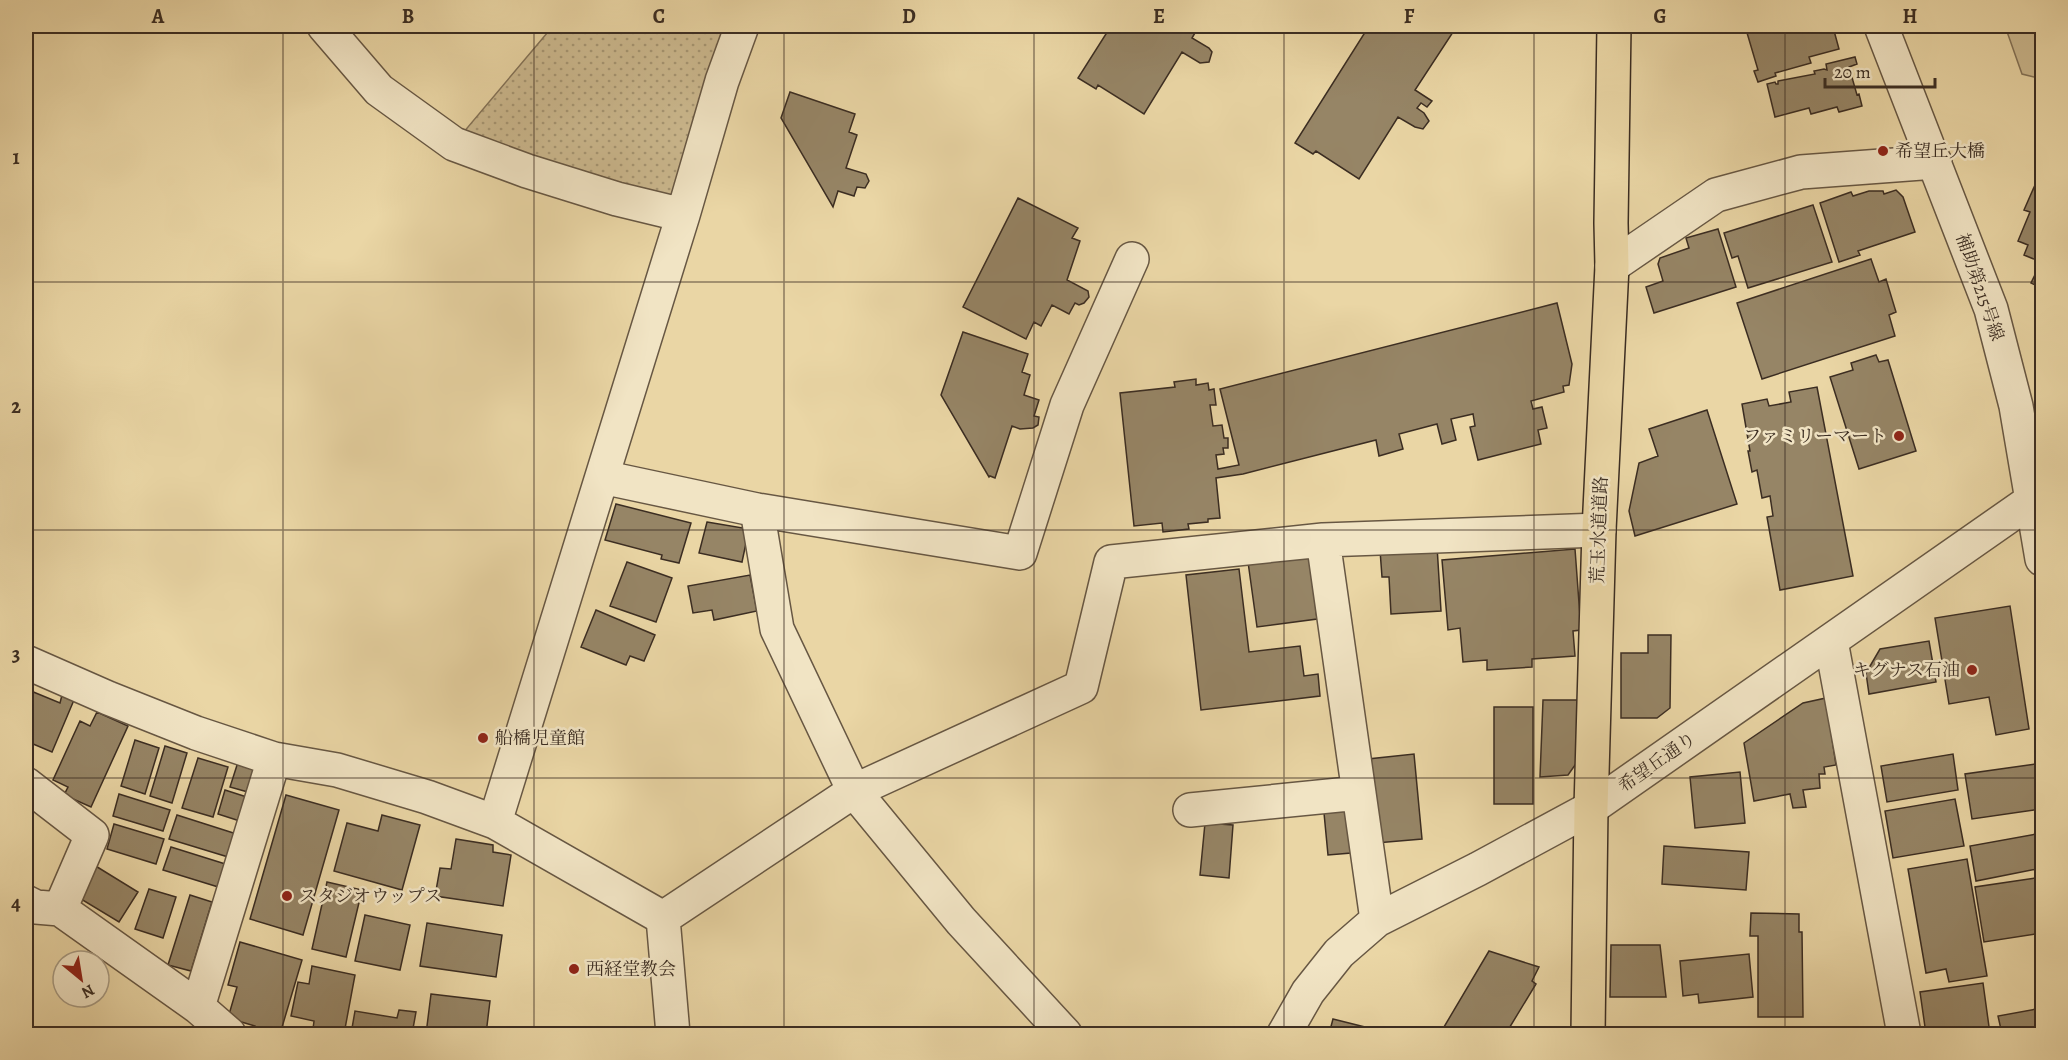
<svg xmlns="http://www.w3.org/2000/svg" width="2068" height="1060" font-family="Alegreya,'Noto Serif JP',serif">
  <style>
    .grass { fill: url(#grass-dots); stroke: #847358; stroke-width: 1.5 }
    .garden { fill: #ccb98f; stroke: #847358; stroke-width: 1.5 }
    .building { fill: #968566; stroke: #3b2d22; stroke-width: 1.5 }
    .lines { fill: none; stroke-linecap: round; stroke-linejoin: round }
    .minor-casing { stroke: #675743; stroke-width: 36 }
    .major-casing { stroke: #3b2d22; stroke-width: 36 }
    .minor { stroke: #f1e4c4; stroke-width: 33 }
    .major { stroke: #ead6a5; stroke-width: 33 }
    .grid { fill: none; stroke: #3b2d22; stroke-width: 1.5; stroke-opacity: 0.55 }
    .poi-dot { fill: #8f2418; stroke: #f1e4c4; stroke-width: 2 }
    .labels { text-anchor: middle; stroke-width: 5; stroke-linejoin: round; paint-order: stroke }
    .poi-label { font-size: 18px; fill: #3b2d22; stroke: #f1e4c4; text-anchor: start }
    .street-label { font-size: 18px; fill: #3b2d22; stroke: #f1e4c4 }
    .neatline { fill: none; stroke: #3b2d22; stroke-width: 2 }
    .grid-label { font-size: 20px; text-anchor: middle; font-weight: bold; fill: #3b2d22 }
  </style>
  <defs>
    <pattern id="grass-dots" width="8" height="8" patternUnits="userSpaceOnUse" patternTransform="scale(1.5)"><rect width="8" height="8" fill="#ccb98f"/><path d="M2 2h.1M6 6h.1" fill="none" stroke="#a79774" stroke-width="1.8" stroke-linecap="round"/></pattern>
  </defs>
  <rect width="100%" height="100%" fill="#ead6a5"/>
  <filter id="stains"><feTurbulence type="fractalNoise" baseFrequency=".00333" numOctaves="4"/><feColorMatrix values="0 0 0 0 .2 0 0 0 0 .09 0 0 0 0 .02 0 0 0 .5 -.17"/></filter>
  <radialGradient id="worn" r=".72"><stop offset=".6" stop-color="#630" stop-opacity="0"/><stop offset="1" stop-color="#630" stop-opacity=".3"/></radialGradient>
  <path class="grass" d="M553,26h184l-57,183 -223,-69z"/>
  <path class="garden" d="M2005,26h37v53l-20,-5z"/>
  <path class="building" d="M1111,26h88l-7,12 17,10 3,4 -3,10 -9,1 -18,-11 -38,62 -46,-29 -2,4 -18,-11z
    M1369,26h88l-42,64 17,11 -5,6 -6,-4 -4,5 7,5 5,8 -6,8 -8,-2 -17,-10 -39,62 -43,-28 -3,3 -18,-11z
    M1745,26h92l-4,1 6,22 -30,8 2,6 -36,10 1,3 -18,6 -4,-11 4,-1z
    M1855,57l2,7 -8,3 8,28 2,-1 3,12 -23,6 -2,-5 -26,7 -2,-6 -34,9 -8,-33 8,-2 1,2h2v-3l37,-7 -1,-3 10,-2 3,1 -1,-6z
    M790,92l65,22 -6,18 8,3 -11,33 20,6 3,7 -4,7 -8,-1 -3,9 -16,-5 -5,16 -52,-89z
    M2042,169v119l-11,-5 10,-21 -17,-7 4,-10 -10,-4 12,-29 -6,-2z
    M1896,190l7,7 12,35 -57,19 2,4 -21,7 -19,-59 31,-11 2,4 16,-5h14l1,3z
    M1018,198l60,30 -6,10 8,3 -13,39 21,11 1,6 -5,6 -5,2 -4,-2 -6,11 -17,-9 -11,21 -7,-4 -8,17 -63,-32z
    M1813,205l19,57 -84,26 -10,-32 -6,2 -8,-25z
    M1718,229l18,58 -82,26 -8,-26 17,-6 -5,-17 2,-6 29,-10 -3,-10z
    M1871,259l8,23 7,-3 10,33 -7,3 6,21 -133,43 -25,-76z
    M1557,303l15,61 -3,21 -6,1 1,6 -33,9 2,8 9,-2 5,21 -9,2 3,14 -63,16 -8,-33 5,-1 -2,-12 -22,5 5,21 -14,4 -5,-20 -38,10 4,15 -24,7 -3,-16 -133,34 -27,4 4,40 -12,1v3l-20,2 1,5 -26,3 -1,-9 -28,3 -14,-133 55,-6 -1,-5 22,-3v6l12,-2 1,7 5,-1 2,16h-6l3,21 9,-1 2,13h4v10h-5l1,6 -8,1 2,14 21,-4 -19,-76z
    M963,332l65,22 -6,18 8,3 -6,20 15,5 -5,16 5,1 -1,8 -5,3 -13,1 -8,-3 -17,52 -5,-2 -1,1 -48,-82z
    M1876,355l3,7 9,-2 28,91 -57,18 -29,-92 23,-7 -2,-7z
    M1817,387l36,189 -73,14 -13,-73 6,-1 -3,-20 -8,2 -5,-28 -5,2 -4,-21h2l-8,-47 25,-5 2,7 22,-4 -2,-10z
    M1707,410l30,94 -102,32 -6,-25 10,-48 19,-7 -9,-27z
    M616,504l75,19 -12,40 -18,-4 1,-4 -57,-15z
    M707,522l42,7 -7,33 -43,-9z
    M1437,546l4,65 -50,3 -2,-37h-7l-2,-27z
    M1575,549l6,81 -8,1 2,25 -43,3v8l-45,3v-10l-24,2 -3,-34 -12,2 -6,-70z
    M1314,553v37l3,29 -60,8 -9,-65z
    M627,562l45,16 -16,44 -46,-16z
    M1239,569l10,83 51,-6 4,30 14,-2 2,22 -119,14 -15,-135z
    M750,575l7,36 -43,9 -2,-10 -19,3 -5,-27z
    M2010,606l19,123 -33,6 -7,-38 -40,7 -14,-86z
    M596,610l59,25 -11,26 -14,-5 -4,9 -45,-18z
    M1648,635h23l-1,73 -13,10h-36v-65h27z
    M1929,641l7,41 -67,12 -3,-21 14,-24z
    M26,682l7,3 -2,6 29,12 2,-8 12,5 -22,52 -26,-11z
    M1826,698l10,67 -12,2 1,7h-6l1,14 -17,2 3,17 -13,1 -3,-14 -36,7 -10,-58 59,-40z
    M1543,700h36l1,58 -12,17 -28,2z
    M1494,707h39v97h-39z
    M97,712l31,14 -37,81 -27,-12 4,-8 -15,-7 27,-59 10,5z
    M135,740l24,8 -14,46 -24,-8z
    M165,746l22,7 -15,50 -22,-7z
    M1414,754l8,85 -46,4 -8,-84z
    M1953,754l5,36 -71,12 -6,-36z
    M198,758l30,9 -15,50 -31,-9z
    M238,762l25,7 -8,25 -25,-7z
    M2035,764l6,45 -69,10 -7,-45z
    M1740,772l5,51 -50,5 -5,-51z
    M225,790l28,9 -7,24 -28,-9z
    M119,794l51,16 -7,21 -50,-15z
    M286,795l53,15 -36,125 -53,-16z
    M1955,799l9,47 -71,12 -8,-47z
    M1347,810l4,43 -23,2 -4,-42z
    M177,815l69,22 -8,23 -69,-21z
    M382,815l38,10 -18,65 -68,-19 13,-48 31,8z
    M1205,823l28,2 -4,53 -29,-3z
    M114,824l50,15 -8,25 -49,-15z
    M2042,833v35l-66,13 -6,-35z
    M456,839l37,6v7l18,3 -8,51 -68,-10 5,-28 11,1z
    M1664,846l85,6 -3,38 -84,-6z
    M171,847l64,20 -7,23 -65,-20z
    M1967,859l20,117 -38,6 -3,-13 -20,4 -18,-104z
    M94,865l44,27 -19,30 -43,-26z
    M2042,877v56l-58,9 -9,-55z
    M327,882l35,8 -16,67 -34,-8z
    M149,889l27,8 -13,41 -28,-9z
    M190,895l22,7 -21,69 -23,-6z
    M1751,913l48,1v18h3l1,85h-45v-81h-8z
    M365,915l45,10 -10,45 -45,-9z
    M427,923l75,12 -6,42 -76,-11z
    M240,942l62,18 -22,74 -27,-1 2,-7 -27,-8 9,-31 -9,-2z
    M1611,945h49l6,52h-56z
    M1489,951l50,16 -7,14 4,3 -28,46 8,4h-67l-8,-2z
    M1749,954l4,43 -54,6 -1,-9 -15,2 -3,-35z
    M312,966l43,9 -11,59 -31,-5 1,-8 -23,-5 7,-34 11,2z
    M1983,983l7,51h-64l-6,-42z
    M431,994l59,7 -4,33h-60z
    M2042,1008v26h-40l-4,-18z
    M399,1010l17,2 -4,22h-61l4,-23 42,7z
    M1333,1019l60,15h-64z"/>
  <g class="lines">
    <defs>
      <path id="minor" d="M324,26l55,64 75,54 73,27 90,28 66,16
        M1881,26l110,283 25,97 26,153
        M1612,266l104,-71 85,-23 134,-10
        M602,477l155,33 263,43 47,-148 65,-146
        M757,510l20,119 77,162 107,130 104,113
        M1323,540l54,380
        M1831,641l73,393
        M26,662l82,36 88,35 78,26 63,11 90,27 68,25 168,96
        M26,784l66,51 -32,74
        M1190,810l169,-17
        M495,822l188,-607 39,-134 20,-55
        M26,902l10,5 24,2 138,98 31,27
        M663,918l191,-127 227,-104 30,-125 212,-22 276,-10
        M663,918l10,116
        M198,1007l76,-248
        M1284,1034l24,-42 31,-39 38,-33 101,-51 113,-61 451,-315"/>
      <path id="major" d="M1588,1034l3,-226 8,-278 13,-264 -1,-43 3,-197"/>
    </defs>
    <use href="#minor" class="minor-casing"/>
    <use href="#major" class="major-casing"/>
    <use href="#minor" class="minor"/>
    <use href="#major" class="major"/>
  </g>
  <path class="grid" d="M283,26v1008M534,26v1008M784,26v1008M1034,26v1008M1284,26v1008M1534,26v1008M1785,26v1008M26,282h2016M26,530h2016M26,778h2016"/>
  <g class="poi-dot">
    <circle cx="1883" cy="151" r="6"/>
    <circle cx="1899" cy="436" r="6"/>
    <circle cx="1972" cy="670" r="6"/>
    <circle cx="483" cy="738" r="6"/>
    <circle cx="287" cy="896" r="6"/>
    <circle cx="574" cy="969" r="6"/>
  </g>
  <g class="labels">
    <g class="poi-label">
      <text x="1895" y="157">希望丘大橋</text>
      <text x="1887" y="442" text-anchor="end">ファミリーマート</text>
      <text x="1960" y="676" text-anchor="end">キグナス石油</text>
      <text x="495" y="744">船橋児童館</text>
      <text x="299" y="902">スタジオウップス</text>
      <text x="586" y="975">西経堂教会</text>
    </g>
    <g class="street-label">
      <text transform="translate(1980 287) rotate(71)" y="6">補助第215号線</text>
      <text transform="translate(1599 530) rotate(-88)" y="6">荒玉水道道路</text>
      <text transform="translate(1657 762) rotate(-35)" y="6">希望丘通り</text>
    </g>
  </g>
  <rect width="2068" height="1060" fill="none" stroke="#ead6a5" stroke-width="66"/>
  <g transform="translate(81 979) rotate(150)"><circle r="28" fill="#f1e4c4" stroke="#a89b83" stroke-width="1.5"/>
  <path d="M0-4.5L10 22L0 15L-10 22Z" fill="#8f2418"/>
  <text y="-9" font-size="16" font-weight="bold" text-anchor="middle" fill="#3b2d22">N</text>
  </g>
  <path d="M1825 78v9h110v-9" fill="none" stroke="#3b2d22" stroke-width="3"/>
  <text x="1834" y="78" font-size="18" fill="#3b2d22" stroke="#f1e4c4" stroke-width="4.5" paint-order="stroke">20 m</text>
  <rect x="33" y="33" width="2002" height="994" class="neatline"/>
  <g class="grid-label">
    <text x="158" y="23">A</text>
    <text x="408" y="23">B</text>
    <text x="659" y="23">C</text>
    <text x="909" y="23">D</text>
    <text x="1159" y="23">E</text>
    <text x="1409" y="23">F</text>
    <text x="1660" y="23">G</text>
    <text x="1910" y="23">H</text>
    <text x="16" y="164">1</text>
    <text x="16" y="413">2</text>
    <text x="16" y="661">3</text>
    <text x="16" y="910">4</text>
  </g>
  <rect width="100%" height="100%" filter="url(#stains)"/>
  <rect width="100%" height="100%" fill="url(#worn)"/>
</svg>
